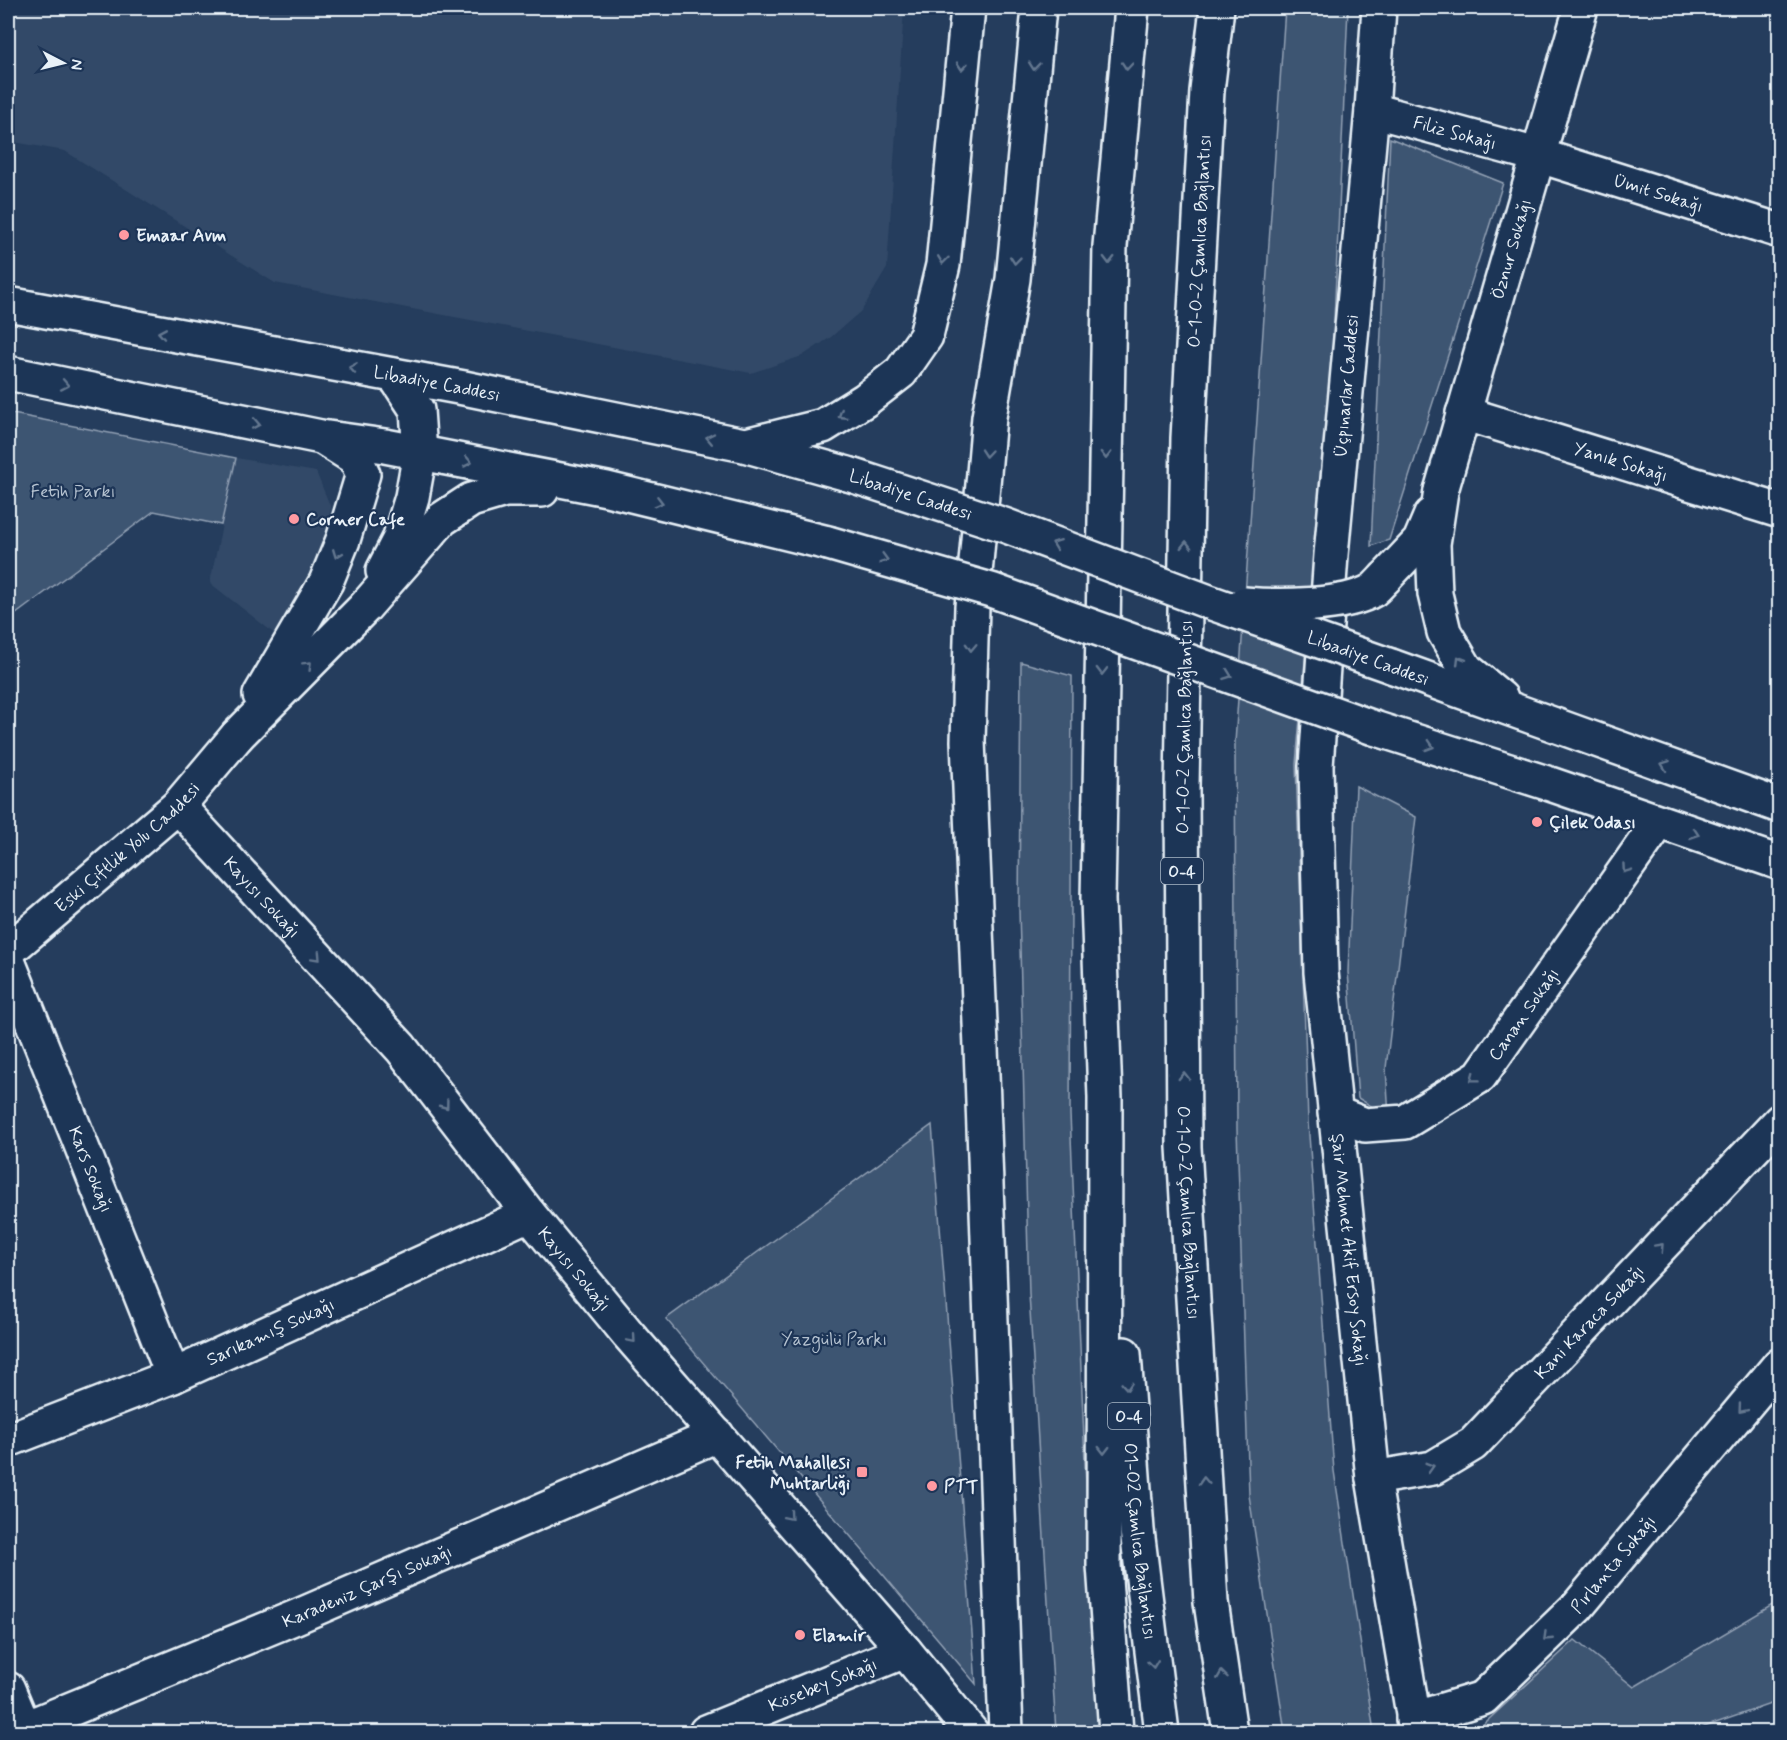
<svg xmlns="http://www.w3.org/2000/svg" width="1787" height="1740" font-family="Mynerve,sans-serif">
  <style>
    .built { fill: #334a68 }
    .green { fill: #3e5472; stroke: #93a2b5; stroke-width: 1.5 }
    .lines { fill: none; stroke-linecap: round; stroke-linejoin: round }
    .minor-casing { stroke: #e8f1f8; stroke-width: 38 }
    .tertiary-casing { stroke: #e8f1f8; stroke-width: 38 }
    .secondary-casing { stroke: #e8f1f8; stroke-width: 38 }
    .primary-casing { stroke: #e8f1f8; stroke-width: 38 }
    .trunk-casing { stroke: #e8f1f8; stroke-width: 38 }
    .minor { stroke: #1d3557; stroke-width: 33 }
    .tertiary { stroke: #1d3557; stroke-width: 33 }
    .secondary { stroke: #1d3557; stroke-width: 33 }
    .primary { stroke: #1d3557; stroke-width: 33 }
    .trunk { stroke: #1d3557; stroke-width: 33 }
    .primary-bridge-casing { stroke: #e8f1f8; stroke-width: 38; stroke-linecap: butt }
    .primary-bridge { stroke: #1d3557; stroke-width: 33 }
    .oneway { stroke: #64778f }
    .poi-dot { fill: #ff9aa2; stroke: #1d3557; stroke-width: 2 }
    .labels { text-anchor: middle; stroke-width: 4.5; stroke-linejoin: round; paint-order: stroke }
    .shield { fill: #1d3557; stroke: #abb9c8; stroke-width: 1.5 }
    .shield-label { font-size: 16px; font-weight: bold; fill: #e8f1f8 }
    .street-label { font-size: 18px; fill: #e8f1f8; stroke: #1d3557 }
    .poi-label { font-size: 18px; font-weight: bold; fill: #e8f1f8; stroke: #1d3557; text-anchor: start }
    .park-label { font-size: 18px; fill: #b5c2d0; stroke: #1d3557 }
  </style>
  <rect width="100%" height="100%" fill="#253d5d"/>
  <filter id="ink" filterUnits="userSpaceOnUse"><feTurbulence type="fractalNoise" baseFrequency=".0167" numOctaves="2"/><feDisplacementMap in="SourceGraphic" scale="12" xChannelSelector="R" yChannelSelector="G"/><feConvolveMatrix kernelMatrix="1 2 1 2 8 2 1 2 1" color-interpolation-filters="sRGB"/></filter>
  <g filter="url(#ink)">
    <path class="built" d="M8,8h896l-17,260 -25,42 -31,27 -29,19 -51,17 -476,-90 -210,-132 -57,-10z
      M236,458l80,14 15,36 -23,92 -33,34 -65,-51z"/>
    <path class="green" d="M1285,8h63l-15,334 -37,422 12,358 26,349 40,261h-89l-36,-237 -12,-366 -2,-386z
      M1390,138l113,45 -114,357 -18,6z
      M8,413l228,45 -15,67 -67,-14 -146,109z
      M1021,662l51,14 -2,438 19,441 16,177h-49l-27,-438 -10,-385z
      M1356,786l60,31 -30,251 3,49 -31,-19 -10,-126z
      M932,1125l44,559 -310,-365z
      M1779,1601v100l-89,31h-215l100,-92 59,47z"/>
    <g class="lines">
      <defs>
        <g id="minor">
          <path id="s1" d="M1372,110l165,45 243,76"/>
          <path id="s2" d="M1463,413l317,98"/>
          <path id="s3" d="M178,806l223,242 128,166 99,120 277,317 66,81"/>
          <path id="s4" d="M8,961l165,415"/>
          <path id="s5" d="M1335,1113l30,12 40,-3 75,-46 179,-254"/>
          <path id="s6" d="M8,1440l165,-64 356,-162"/>
          <path id="s7" d="M1373,1478l60,-10 40,-24 307,-323"/>
          <path d="M8,1689l18,43"/>
          <path id="s8" d="M1413,1719l70,-21 94,-91 203,-243"/>
          <path id="s9" d="M15,1732l281,-115 421,-182"/>
          <path id="s10" d="M706,1732l199,-81"/>
        </g>
        <g id="tertiary">
          <path id="s11" d="M1441,491l140,-483"/>
          <path id="s12" d="M8,951l170,-145 59,-70"/>
        </g>
        <g id="secondary">
          <path id="s13" d="M1379,8l-7,102 -41,445 -15,211 5,206 52,506 43,254"/>
          <path d="M1006,1732l-25,-685 -13,-306 4,-134 17,-190 24,-138 26,-271"/>
        </g>
        <g id="primary">
          <path id="s14" d="M8,304l456,84 280,57 104,29"/>
          <path d="M8,373l313,64 64,9 222,43 221,54"/>
          <path d="M746,445l77,-19 42,-26 36,-28 25,-36 17,-71 25,-257"/>
          <path d="M1441,491l-8,53 2,50 9,38 22,37 35,29"/>
          <path d="M383,571l16,-31 13,-43 8,-44 -3,-43 -23,-35"/>
          <path d="M1386,577l34,-36 11,-26"/>
          <path d="M1391,666l389,140"/>
          <path d="M260,695l66,-113 17,-42 20,-66 -8,-16 -30,-19"/>
          <path d="M1374,728l176,56 230,79"/>
          <path d="M237,736l127,-128 78,-89 29,-19 34,-10h37"/>
        </g>
        <g id="trunk">
          <path id="s15" d="M1217,8l-10,83 -19,347 -6,349 2,360 27,455 19,130"/>
          <path id="s16" d="M1124,1354l13,176 25,202"/>
          <path d="M1116,1732l-12,-167 1,-467 -7,-198 12,-654 22,-238"/>
        </g>
      </defs>
      <use href="#minor" class="minor-casing"/>
      <use href="#tertiary" class="tertiary-casing"/>
      <use href="#secondary" class="secondary-casing"/>
      <use href="#primary" class="primary-casing"/>
      <use href="#trunk" class="trunk-casing"/>
      <use href="#minor" class="minor"/>
      <use href="#tertiary" class="tertiary"/>
      <use href="#secondary" class="secondary"/>
      <use href="#primary" class="primary"/>
      <use href="#trunk" class="trunk"/>
      <defs>
        <g id="primary-bridge">
          <path id="s17" d="M848,474l156,51 205,77 182,64"/>
          <path d="M828,543l163,47 383,138"/>
          <path d="M1244,604c32,3 101,3 129,-14 4,-3 9,-9 13,-13"/>
        </g>
      </defs>
      <use href="#primary-bridge" class="primary-bridge-casing"/>
      <use href="#primary-bridge" class="primary-bridge"/>
    </g>
    <defs><path id="oneway-chevron" d="M-2-3.5L2.5 0L-2 3.5" fill="none" stroke-width="1.6" stroke-linecap="round" stroke-linejoin="round" transform="scale(1.5)"/></defs>
    <g class="oneway">
      <use href="#oneway-chevron" transform="translate(962 66) rotate(95)"/>
      <use href="#oneway-chevron" transform="translate(1034 66) rotate(96)"/>
      <use href="#oneway-chevron" transform="translate(1127 66) rotate(95)"/>
      <use href="#oneway-chevron" transform="translate(943 260) rotate(97)"/>
      <use href="#oneway-chevron" transform="translate(1015 260) rotate(96)"/>
      <use href="#oneway-chevron" transform="translate(1109 260) rotate(91)"/>
      <use href="#oneway-chevron" transform="translate(162 333) rotate(-170)"/>
      <use href="#oneway-chevron" transform="translate(353 368) rotate(-170)"/>
      <use href="#oneway-chevron" transform="translate(65 385) rotate(11)"/>
      <use href="#oneway-chevron" transform="translate(842 415) rotate(148)"/>
      <use href="#oneway-chevron" transform="translate(256 424) rotate(11)"/>
      <use href="#oneway-chevron" transform="translate(710 438) rotate(-168)"/>
      <use href="#oneway-chevron" transform="translate(986 453) rotate(95)"/>
      <use href="#oneway-chevron" transform="translate(1106 455) rotate(91)"/>
      <use href="#oneway-chevron" transform="translate(468 462) rotate(11)"/>
      <use href="#oneway-chevron" transform="translate(659 502) rotate(14)"/>
      <use href="#oneway-chevron" transform="translate(1056 544) rotate(-159)"/>
      <use href="#oneway-chevron" transform="translate(1186 545) rotate(-89)"/>
      <use href="#oneway-chevron" transform="translate(337 554) rotate(111)"/>
      <use href="#oneway-chevron" transform="translate(884 559) rotate(16)"/>
      <use href="#oneway-chevron" transform="translate(971 647) rotate(92)"/>
      <use href="#oneway-chevron" transform="translate(1460 660) rotate(-121)"/>
      <use href="#oneway-chevron" transform="translate(308 665) rotate(-45)"/>
      <use href="#oneway-chevron" transform="translate(1102 671) rotate(91)"/>
      <use href="#oneway-chevron" transform="translate(1228 675) rotate(20)"/>
      <use href="#oneway-chevron" transform="translate(1430 746) rotate(18)"/>
      <use href="#oneway-chevron" transform="translate(1665 765) rotate(-160)"/>
      <use href="#oneway-chevron" transform="translate(1695 834) rotate(19)"/>
      <use href="#oneway-chevron" transform="translate(1626 869) rotate(125)"/>
      <use href="#oneway-chevron" transform="translate(317 957) rotate(47)"/>
      <use href="#oneway-chevron" transform="translate(1184 1076) rotate(-90)"/>
      <use href="#oneway-chevron" transform="translate(1474 1078) rotate(143)"/>
      <use href="#oneway-chevron" transform="translate(445 1105) rotate(53)"/>
      <use href="#oneway-chevron" transform="translate(1660 1247) rotate(-47)"/>
      <use href="#oneway-chevron" transform="translate(632 1339) rotate(49)"/>
      <use href="#oneway-chevron" transform="translate(1127 1386) rotate(86)"/>
      <use href="#oneway-chevron" transform="translate(1742 1409) rotate(130)"/>
      <use href="#oneway-chevron" transform="translate(1104 1450) rotate(90)"/>
      <use href="#oneway-chevron" transform="translate(1430 1467) rotate(-17)"/>
      <use href="#oneway-chevron" transform="translate(1204 1481) rotate(-93)"/>
      <use href="#oneway-chevron" transform="translate(789 1516) rotate(49)"/>
      <use href="#oneway-chevron" transform="translate(1547 1637) rotate(136)"/>
      <use href="#oneway-chevron" transform="translate(1153 1664) rotate(83)"/>
      <use href="#oneway-chevron" transform="translate(1222 1675) rotate(-98)"/>
    </g>
  </g>
  <g class="poi-dot">
    <circle cx="124" cy="235" r="6"/>
    <circle cx="294" cy="519" r="6"/>
    <circle cx="1537" cy="822" r="6"/>
    <rect x="856" y="1466" width="12" height="12" rx="3"/>
    <circle cx="932" cy="1486" r="6"/>
    <circle cx="800" cy="1635" r="6"/>
  </g>
  <g class="labels">
    <g class="shield">
      <rect x="1161" y="858" width="42" height="26" rx="4.5"/>
      <rect x="1108" y="1403" width="42" height="26" rx="4.5"/>
    </g>
    <g class="shield-label">
      <text x="1182" y="877">O-4</text>
      <text x="1129" y="1422">O-4</text>
    </g>
    <g class="street-label">
      <text dy="6" stroke="none"><textPath href="#s1" startOffset="86">Filiz Sokağı</textPath></text>
      <text dy="6" stroke="none"><textPath href="#s1" startOffset="298">Ümit Sokağı</textPath></text>
      <text transform="translate(1199 241) rotate(-87)" y="6">O-1-O-2 Çamlıca Bağlantısı</text>
      <text dy="6" stroke="none"><textPath href="#s11" startOffset="252">Öznur Sokağı</textPath></text>
      <text dy="6" stroke="none"><textPath href="#s14" startOffset="436">Libadiye Caddesi</textPath></text>
      <text transform="translate(1346 386) rotate(-85)" y="6">Üçpınarlar Caddesi</text>
      <text dy="6" stroke="none"><textPath href="#s2" startOffset="165">Yanık Sokağı</textPath></text>
      <text dy="6" stroke="none"><textPath href="#s17" startOffset="66">Libadiye Caddesi</textPath></text>
      <text transform="translate(1368 658) rotate(20)" y="6">Libadiye Caddesi</text>
      <text transform="translate(1184 727) rotate(-89)" y="6">O-1-O-2 Çamlıca Bağlantısı</text>
      <text dy="6" stroke="none"><textPath href="#s12" startOffset="158">Eski Çiftlik Yolu Caddesi</textPath></text>
      <text dy="6" stroke="none"><textPath href="#s3" startOffset="124">Kayısı Sokağı</textPath></text>
      <text dy="6" stroke="none"><textPath href="#s5" startOffset="236">Canan Sokağı</textPath></text>
      <text dy="6" stroke="none"><textPath href="#s4" startOffset="224">Kars Sokağı</textPath></text>
      <text dy="6" stroke="none"><textPath href="#s15" startOffset="1206">O-1-O-2 Çamlıca Bağlantısı</textPath></text>
      <text dy="6" stroke="none"><textPath href="#s13" startOffset="1246">Şair Mehmet Akif Ersoy Sokağı</textPath></text>
      <text dy="6" stroke="none"><textPath href="#s3" startOffset="610">Kayısı Sokağı</textPath></text>
      <text dy="6" stroke="none"><textPath href="#s7" startOffset="276">Kani Karaca Sokağı</textPath></text>
      <text dy="6" stroke="none"><textPath href="#s6" startOffset="284">Sarıkamış Sokağı</textPath></text>
      <text dy="6" stroke="none"><textPath href="#s16" startOffset="188">O1-O2 Çamlıca Bağlantısı</textPath></text>
      <text dy="6" stroke="none"><textPath href="#s8" startOffset="260">Pırlanta Sokağı</textPath></text>
      <text dy="6" stroke="none"><textPath href="#s9" startOffset="381">Karadeniz Çarşı Sokağı</textPath></text>
      <text dy="6" stroke="none"><textPath href="#s10" startOffset="126">Kösebey Sokağı</textPath></text>
    </g>
    <g class="poi-label">
      <text x="136" y="241">Emaar Avm</text>
      <text x="306" y="525">Corner Cafe</text>
      <text x="1549" y="828">Çilek Odası</text>
      <text x="850" y="1468" text-anchor="end">Fetih Mahallesi<tspan x="850" dy="21">Muhtarliği</tspan></text>
      <text x="944" y="1492">PTT</text>
      <text x="812" y="1641">Elamir</text>
    </g>
    <g class="park-label">
      <text x="73" y="497">Fetih Parkı</text>
      <text x="834" y="1345">Yazgülü Parkı</text>
    </g>
  </g>
  <rect width="1787" height="1740" fill="none" stroke="#1d3557" stroke-width="30"/>
  <rect x="15" y="15" width="1757" height="1710" fill="none" stroke="#e8f1f8" stroke-width="2" filter="url(#ink)"/>
  <g transform="translate(63 63) rotate(97)" stroke="#1d3557" stroke-width="4.5" paint-order="stroke">
  <path d="M0-4.5L10 22L0 15L-10 22Z" fill="#e8f1f8"/>
  <text y="-9" font-size="16" font-weight="bold" text-anchor="middle" fill="#e8f1f8">N</text>
  </g>
</svg>
